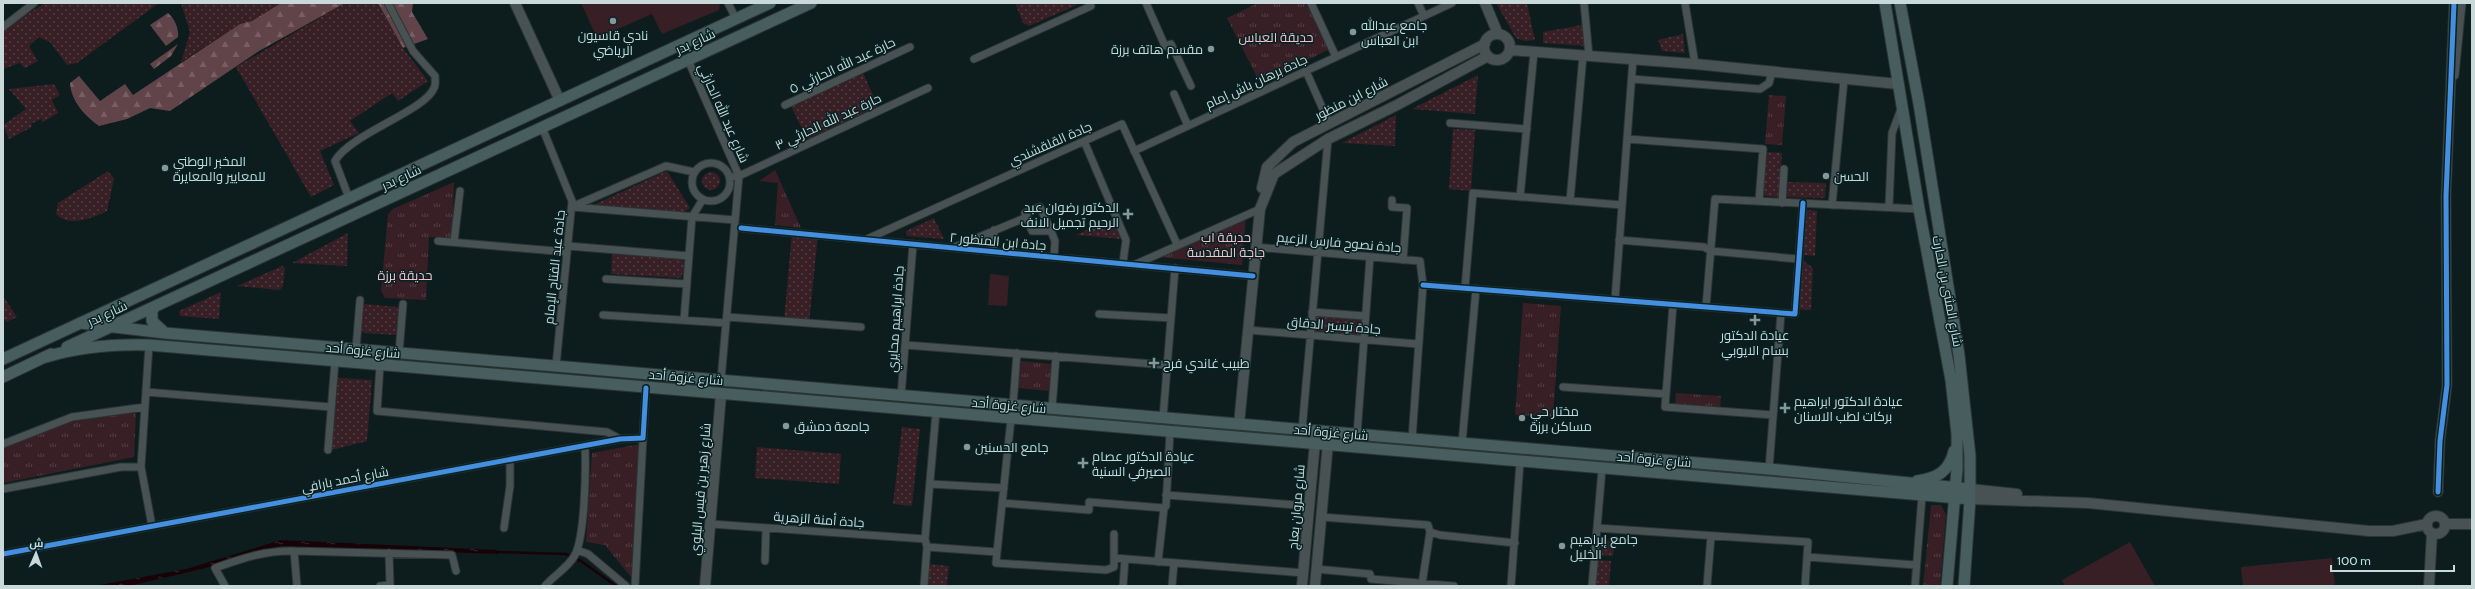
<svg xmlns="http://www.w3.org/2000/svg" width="2475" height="589" font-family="Cabin,Cairo,sans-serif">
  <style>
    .grass { fill: url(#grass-dots) }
    .forest { fill: url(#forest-firs) }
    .park { fill: url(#park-tufts) }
    .pitch { fill: #381f25 }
    .water { fill: url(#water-ripples) }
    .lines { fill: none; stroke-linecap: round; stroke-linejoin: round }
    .stream { stroke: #170307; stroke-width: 2.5 }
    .minor-casing { stroke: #2b3535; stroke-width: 9 }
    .tertiary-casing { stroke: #2b3535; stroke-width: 11 }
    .secondary-casing { stroke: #2b3535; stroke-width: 12 }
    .primary-casing { stroke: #2b3535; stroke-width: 13 }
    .minor { stroke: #485253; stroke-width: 7 }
    .tertiary { stroke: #485253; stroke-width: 9 }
    .secondary { stroke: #485253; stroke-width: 10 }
    .primary { stroke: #475d5e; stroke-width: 11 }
    .cycleway-casing { stroke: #062224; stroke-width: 8 }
    .cycleway { stroke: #468fdf; stroke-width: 5 }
    .poi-dot { fill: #879697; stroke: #062224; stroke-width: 1.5 }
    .labels { text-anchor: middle; stroke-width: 3; stroke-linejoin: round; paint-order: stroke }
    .poi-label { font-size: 13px; fill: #c9d8d9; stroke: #062224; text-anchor: start }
    .park-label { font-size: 13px; fill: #f7c0c9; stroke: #062224 }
    .street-label { font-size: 13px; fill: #c9d8d9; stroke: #062224 }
  </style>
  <defs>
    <pattern id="grass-dots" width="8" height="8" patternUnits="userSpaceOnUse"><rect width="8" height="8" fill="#381f25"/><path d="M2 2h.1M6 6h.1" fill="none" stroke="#533f44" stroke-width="1.8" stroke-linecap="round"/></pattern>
    <pattern id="forest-firs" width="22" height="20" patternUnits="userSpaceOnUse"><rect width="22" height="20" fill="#614449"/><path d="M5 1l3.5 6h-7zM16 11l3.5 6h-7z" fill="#765e63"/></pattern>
    <pattern id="park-tufts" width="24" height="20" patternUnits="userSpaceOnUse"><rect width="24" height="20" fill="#381f25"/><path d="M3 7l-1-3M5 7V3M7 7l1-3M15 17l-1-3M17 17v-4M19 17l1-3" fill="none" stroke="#533f44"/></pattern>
    <pattern id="water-ripples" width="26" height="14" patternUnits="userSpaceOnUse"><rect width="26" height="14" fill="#170307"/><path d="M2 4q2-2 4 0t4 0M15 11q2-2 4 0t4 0" fill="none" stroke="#37272b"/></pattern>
  </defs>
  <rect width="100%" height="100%" fill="#0d1c1d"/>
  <path class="grass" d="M45,3h114l-82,60 -10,2 -17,-23 -11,-5 -10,9 9,15 -13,7 -5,-5 -17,6v-40z
    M181,3h100l-29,18 -12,3 -59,38 9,-30z
    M345,3h33l25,45 25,33 -30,20 -6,-8 -42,28 9,12 -39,18 14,34 -23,12 -75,-130z
    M1015,3h61l1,2 -48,21 -6,-3z
    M1496,3h31l8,37 -10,1 -9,-3z
    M1582,25l3,4 1,17 -43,-3v-11z
    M1683,34l2,19 -23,-2 -4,-11z
    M863,73l15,33 -71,33 -16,-33z
    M1478,75l-3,39 -63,-5z
    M54,84l6,11 -8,5 6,13 -15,9 -2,-3 -10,5 1,3 -23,12 -6,-14 23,-16 -17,-20z
    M1396,115l-1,31 -53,-3z
    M1453,129l22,1 -4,61 -22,-2z
    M1767,152l15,1 -3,44 -16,-1z
    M108,171l6,8 -7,32c-15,7 -38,17 -51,3l2,-11z
    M667,171l23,37 -6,4 -93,-6z
    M702 181a9 9 0 1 1 18 0a9 9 0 1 1-18 0Z
    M1788,182l38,1 -1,15 -39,-1z
    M1807,210l10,1 -2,45 -12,-1 -2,-3 3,-40z
    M934,218l10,21 -37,-3 -1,-5z
    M1113,218l9,21 -46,-4z
    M792,232l26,3 -9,88 -25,-2z
    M348,233l-1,33 -55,-3z
    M612,254l71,5 2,6 -4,13 -70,-4z
    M1800,258l13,10 -2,42 -15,-1z
    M282,266l3,2 -2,18 -3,4 -43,-4z
    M221,292l-2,27 -39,-3 -1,-5z
    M3,296l14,21 -11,5 -3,-4z
    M365,304l32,3 3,4 -4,24 -32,-2 -3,-4 1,-22z
    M1312,312l53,4 -2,23 -52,-4z
    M338,378l34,2 -5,61 -35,9z
    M902,427l18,2 -8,77 -19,-2z
    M757,447l84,7 -2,30 -84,-6z
    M1598,540l16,1 -1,15 -16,-1z
    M1597,560l14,1 -2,25h-14z
    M929,564l20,2 -2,20h-20z"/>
  <path class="forest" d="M281,3h64l-86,48 -89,60 -20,-3 -23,11 -28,7c-14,-10 -28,-25 -29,-43l9,-7 21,25 25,-17 8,11 107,-71 12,-3z
    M378,3h35l-1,9 16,27 -25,9z
    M168,13c7,6 11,16 10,24l-12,9 -16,-21z
    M178,44l-7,12 -17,13 -4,-5z"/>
  <path class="park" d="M1258,3h50l22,46 -70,34 -33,-65z
    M1769,95l17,1 -4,49 -17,-1z
    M775,170l26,58 -26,-3 3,-42 -19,-2z
    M454,182l-2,56 -23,-1 -3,63 -41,-2 -4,-7 7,-77 5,-5z
    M1246,215l-4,50 -84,-8z
    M1523,303l38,3 -8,111 -38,-2z
    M1021,361l31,3 -3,27 -31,-3z
    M1676,393l45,3 -1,14 -45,-3z
    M136,412l-2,45 -131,26v-37l62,-24 31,-7z
    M640,444l-9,133 -26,-32 -19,-3 6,-89z
    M1931,505h10l5,10 -6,71h-17z"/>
  <path class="pitch" d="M581,3h139l-1,7 -57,24 -10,-20 -55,24z
    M990,274l19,2 -2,30 -19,-1z
    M2130,542l25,44h-90l-3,-6z
    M2332,558l3,28h-92l-2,-19z"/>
  <path class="water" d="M281,540l217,10v4l-217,-8 -79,23 -73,17h-35l92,-17z"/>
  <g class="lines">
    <path class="stream" d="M496,552l70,2 15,7 35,25"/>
    <defs>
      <path id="minor" d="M728,3l8,16
        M1146,3l19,43 6,-2 20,42
        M1311,3l25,54
        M1418,3l6,13
        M1584,3l5,53
        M1685,3l10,61
        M3,27l31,-24
        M974,59l117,-53
        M688,60l51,116 -18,204
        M1306,71l23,52
        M1632,79l128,10 9,-6 3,-11
        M1174,94l14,32
        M785,105l125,-58
        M1450,123l77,6
        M542,127l30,74 -16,165
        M1627,139l136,10 -4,52
        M1084,141l42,99 -3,23
        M1134,151l318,-148
        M692 182a19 19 0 1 1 38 0a19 19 0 1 1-38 0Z
        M730,177l9,-1 189,-88
        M1520,197l14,-145
        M349,198l-14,-37c15,-27 90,-50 99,-73 2,-3 1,-9 1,-12l-22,-25 -25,-48
        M1392,200v7l15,1 -4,52
        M1570,201l13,-145
        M1782,203l2,-34
        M1832,205l12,-125
        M574,206l92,-40 28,6
        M572,207l163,13
        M1040,207l11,24h-19l-7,-18z
        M1889,207l3,-74 9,-24
        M741,228l512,48
        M1051,231l4,10 -1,16
        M867,239l255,-115 55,120
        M1619,240l85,7 7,4 87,8
        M438,241l129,11
        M454,242l6,-51
        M568,246l121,10
        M955,247l72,-30
        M1255,247l165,14 3,24 -11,154
        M993,251l1,-21
        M1136,264l124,-55
        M606,279l81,5
        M1423,285l372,29 8,-111
        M1465,288l8,-95 149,12
        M1615,300l18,-241
        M1673,305l-8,102 108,8
        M1706,307l9,-108 204,10
        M1312,312l53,4
        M1099,314l72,4
        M603,315l123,8
        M727,317l134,10
        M684,320l8,-103 11,-18
        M1248,330l170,14
        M149,345l-8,122 11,59
        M905,345l262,20
        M356,349l4,-49
        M399,353l4,-49
        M380,365l-3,46 230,21 13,7
        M1563,387l103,7
        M146,392l185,15
        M901,396l12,-152
        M1013,405l4,-52
        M1052,408l4,-52
        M1163,418l12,-150
        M1302,430l26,-291
        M1357,435l13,-178
        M1462,443l14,-154
        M3,444l69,-27 73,-10
        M328,450l7,-89
        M1602,469l-5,59 211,14 -1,15 109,8
        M1769,469l12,-156
        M930,484l74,4
        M3,489l118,-22h20
        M1166,495l144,11
        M1002,503l87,7v-8l75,6
        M1321,517l107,8 2,7 -8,52
        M711,524l214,15
        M504,528l6,-42v-26
        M1430,532l10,3 75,8
        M927,547l70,5 -1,11 110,7 8,-3v-33
        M577,550l11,4 38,32
        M294,551l158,4 4,16
        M997,552l14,-133
        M3,554l617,-115 23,-1 3,-50
        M1114,558l190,15
        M765,561l1,-33
        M1158,562l6,-54 2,-2 4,-74
        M1316,569l54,5 1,5 83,7
        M225,586l-10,-18c26,-9 51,-18 79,-17l3,35
        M380,586l10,-1 -1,-32
        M545,586c9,-11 23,-18 30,-31 10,-20 11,-85 10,-109
        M635,586l8,-148
        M924,586l3,-39 -2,-8 11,-127
        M1123,586l2,-27
        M1172,586l2,-23
        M1511,586l9,-124
        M1592,586l5,-58
        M1707,586l4,-50
        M1805,586l2,-29
        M1915,586l7,-90"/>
      <path id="tertiary" d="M2454,75l7,-72
        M2438,492l2,-51 7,-56 -1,-189 8,-193"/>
      <path id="secondary" d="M515,3l45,98
        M1485,3l13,31
        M1484 47a13 13 0 1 1 26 0a13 13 0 1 1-26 0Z
        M1510,50l185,14 203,20
        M1262,188l5,-21 26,-25 192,-98
        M1239,424l21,-215 14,-35 54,-35 69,-34 91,-49
        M1970,489l47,5
        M1970,499l118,4 281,28h24l34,-7
        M2427 525a9 9 0 1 1 18 0a9 9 0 1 1-18 0Z
        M2445,524h27
        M705,586l16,-192
        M1302,586l14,-155
        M1315,586l14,-154
        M2429,586l3,-53"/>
      <path id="primary" d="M1885,3l34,206 32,171 6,54v35l-10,117
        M1900,3l19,101 40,251 11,101v43l-6,87
        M155,306l-3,5v10l13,12
        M80,323l85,10 1604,136 201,20
        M67,347l744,-344
        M46,357c33,-10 68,-13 103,-12l1821,154
        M3,359l767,-356
        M3,377l48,-23
        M1917,481c20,-3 32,-9 37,-30"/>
    </defs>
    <use href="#minor" class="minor-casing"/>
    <use href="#tertiary" class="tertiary-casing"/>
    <use href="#secondary" class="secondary-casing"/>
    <use href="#primary" class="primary-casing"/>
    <use href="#minor" class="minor"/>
    <use href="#tertiary" class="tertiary"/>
    <use href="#secondary" class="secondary"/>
    <use href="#primary" class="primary"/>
    <defs>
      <path id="cycleway" d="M741,228l512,48
        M1423,285l372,29 8,-111
        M2438,492l2,-51 7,-56 -1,-189 8,-193
        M3,554l617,-115 23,-1 3,-50"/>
    </defs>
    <use href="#cycleway" class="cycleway-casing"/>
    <use href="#cycleway" class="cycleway"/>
  </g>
  <g class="poi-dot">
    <circle cx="613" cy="21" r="4"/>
    <circle cx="1353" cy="32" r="4"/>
    <circle cx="1211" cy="49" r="4"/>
    <circle cx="165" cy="168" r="4"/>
    <circle cx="1826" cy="176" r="4"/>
    <path d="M1126 208h4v4h4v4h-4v4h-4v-4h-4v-4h4z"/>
    <path d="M1753 314h4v4h4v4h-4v4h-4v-4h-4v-4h4z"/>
    <path d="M1152 357h4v4h4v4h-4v4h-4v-4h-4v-4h4z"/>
    <path d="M1783 402h4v4h4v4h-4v4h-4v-4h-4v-4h4z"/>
    <circle cx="1522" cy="418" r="4"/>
    <circle cx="786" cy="426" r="4"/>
    <circle cx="967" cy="447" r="4"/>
    <path d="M1081 457h4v4h4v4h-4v4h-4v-4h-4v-4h4z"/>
    <circle cx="1562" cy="546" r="4"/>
  </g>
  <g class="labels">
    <g class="poi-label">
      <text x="1361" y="30">جامع عبدالله<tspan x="1361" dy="15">ابن العباس</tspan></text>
      <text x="613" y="40" text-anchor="middle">نادي قاسيون<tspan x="613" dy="15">الرياضي</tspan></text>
      <text x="1203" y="54" text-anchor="end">مقسم هاتف برزة</text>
      <text x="173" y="166">المخبر الوطني<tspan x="173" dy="15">للمعايير والمعايرة</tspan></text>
      <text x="1834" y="181">الحسن</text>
      <text x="1119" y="212" text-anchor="end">الدكتور رضوان عبد<tspan x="1119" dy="15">الرحيم تجميل الانف</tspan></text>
      <text x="1755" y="340" text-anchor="middle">عيادة الدكتور<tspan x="1755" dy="15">بسام الايوبي</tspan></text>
      <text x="1163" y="368">طبيب غاندي فرح</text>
      <text x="1794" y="406">عيادة الدكتور ابراهيم<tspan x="1794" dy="15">بركات لطب الاسنان</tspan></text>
      <text x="1530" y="416">مختار حي<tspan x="1530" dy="15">مساكن برزة</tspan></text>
      <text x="794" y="431">جامعة دمشق</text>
      <text x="975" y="452">جامع الحسنين</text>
      <text x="1092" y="461">عيادة الدكتور عصام<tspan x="1092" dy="15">الصيرفي السنية</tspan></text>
      <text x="1570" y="544">جامع إبراهيم<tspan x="1570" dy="15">الخليل</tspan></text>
    </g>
    <g class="park-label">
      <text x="1276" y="42">حديقة العباس</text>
      <text x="1226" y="242">حديقة اب<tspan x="1226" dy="15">جاجة المقدسة</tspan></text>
      <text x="405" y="280">حديقة برزة</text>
    </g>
    <g class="street-label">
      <text transform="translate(695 41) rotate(-25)" y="5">شارع بدر</text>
      <text transform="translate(842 65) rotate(-25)" y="5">حارة عبد الله الحارثي ٥</text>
      <text transform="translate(1256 81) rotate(-25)" y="5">جادة برهان باش إمام</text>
      <text transform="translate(1351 98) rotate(-27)" y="5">شارع ابن منظور</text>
      <text transform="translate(724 113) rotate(66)" y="5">شارع عبد الله الحارثي</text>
      <text transform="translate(828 121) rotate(-25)" y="5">حارة عبد الله الحارثي ٣</text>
      <text transform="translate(1050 143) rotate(-24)" y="5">جادة القلقشندي</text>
      <text transform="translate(401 177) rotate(-25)" y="5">شارع بدر</text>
      <text transform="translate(998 241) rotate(5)" y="5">جادة ابن المنظور ٢</text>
      <text transform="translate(1339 242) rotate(5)" y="5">جادة نصوح فارس الزعيم</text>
      <text transform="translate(554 267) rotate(-84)" y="5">جادة عبد الفتاح الإمام</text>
      <text transform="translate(1948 291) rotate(79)" y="5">شارع المثنى بن الحارث</text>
      <text transform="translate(107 313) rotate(-25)" y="5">شارع بدر</text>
      <text transform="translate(895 319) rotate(-86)" y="5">جادة ابراهيم محايري</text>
      <text transform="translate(1334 325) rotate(5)" y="5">جادة تيسير الدقاق</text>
      <text transform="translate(363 350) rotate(5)" y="5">شارع غزوة أحد</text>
      <text transform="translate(686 377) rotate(5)" y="5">شارع غزوة أحد</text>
      <text transform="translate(1009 405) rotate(5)" y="5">شارع غزوة أحد</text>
      <text transform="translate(1331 432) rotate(5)" y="5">شارع غزوة أحد</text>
      <text transform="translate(1654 459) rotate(5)" y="5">شارع غزوة أحد</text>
      <text transform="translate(345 479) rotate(-11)" y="5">شارع أحمد بارافي</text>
      <text transform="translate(700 489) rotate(-85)" y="5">شارع زهير بن قيس البلوي</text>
      <text transform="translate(1296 507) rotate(-85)" y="5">شارع مروان بعاج</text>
      <text transform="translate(819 519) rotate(4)" y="5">جادة أمنة الزهرية</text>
    </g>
  </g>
  <rect width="2475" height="589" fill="none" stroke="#c9d8d9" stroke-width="8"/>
  <g transform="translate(36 553) rotate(2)" stroke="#062224" stroke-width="3" paint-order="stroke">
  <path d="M0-3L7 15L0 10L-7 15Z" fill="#c9d8d9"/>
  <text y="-6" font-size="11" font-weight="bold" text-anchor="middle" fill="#c9d8d9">ش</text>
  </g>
  <path d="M2331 565v6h123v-6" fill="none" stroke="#c9d8d9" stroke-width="2"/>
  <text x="2337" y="565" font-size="12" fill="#c9d8d9" stroke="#062224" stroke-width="3" paint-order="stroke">100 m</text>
</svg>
